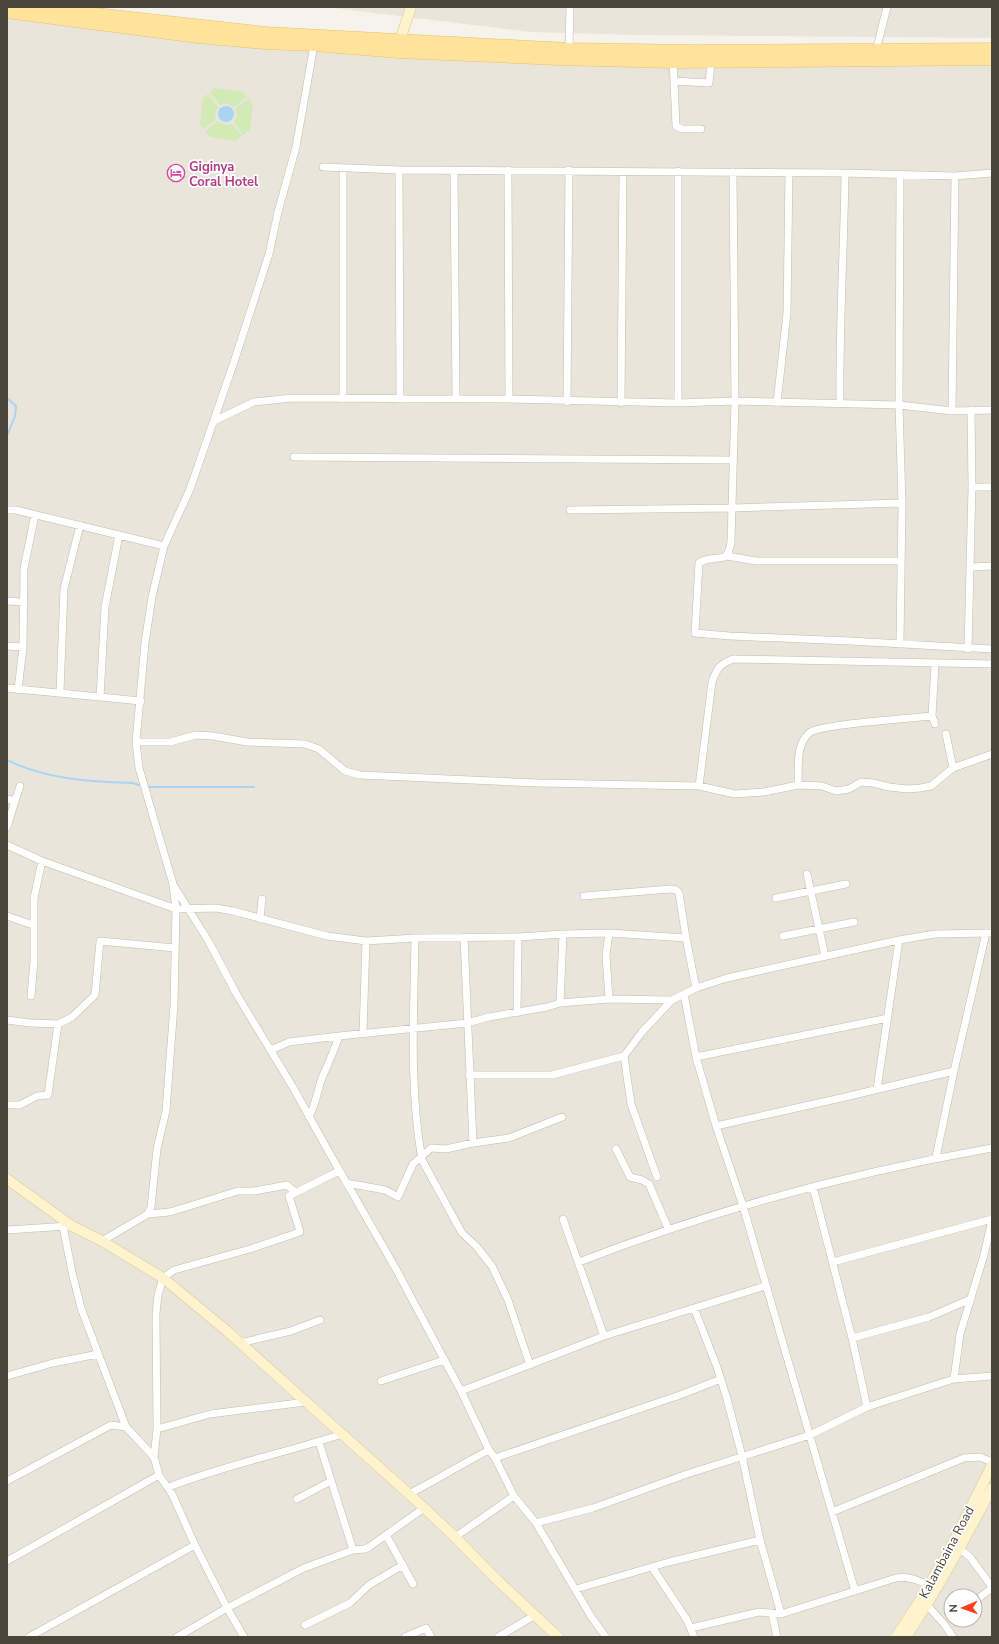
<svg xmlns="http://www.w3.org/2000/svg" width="999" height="1644" font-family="'Nunito Sans',sans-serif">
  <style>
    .residential { fill: #eae5da; fill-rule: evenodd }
    .green { fill: #d2eab5 }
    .water { fill: #a9d4f2 }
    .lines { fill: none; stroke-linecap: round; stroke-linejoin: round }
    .stream { stroke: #a9d4f2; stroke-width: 2 }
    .street-casing { stroke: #c2bbae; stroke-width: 8 }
    .secondary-casing { stroke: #d6c79b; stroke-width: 11 }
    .primary-casing { stroke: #e6c16a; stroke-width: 13 }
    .street { stroke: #fff; stroke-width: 7 }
    .secondary { stroke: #fff3cd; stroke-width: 10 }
    .primary { stroke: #ffe39c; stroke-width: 12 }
    .labels { text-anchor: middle; stroke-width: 3.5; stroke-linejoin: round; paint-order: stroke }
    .hotel-label { font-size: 13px; font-weight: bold; fill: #b23c85; stroke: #fff; text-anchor: start }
    .street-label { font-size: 13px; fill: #4b4439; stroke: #fff }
  </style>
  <rect width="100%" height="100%" fill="#f6f3ec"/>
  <path class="residential" d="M326,7h666v31l-357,-3 -104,-3z
    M7,16l316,34 669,10v1398l-24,51 -57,95 -22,33h-882z
    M992,1470v167h-92zM951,1596h24v24h-24z"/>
  <path class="green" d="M215,88l28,4 4,5 -13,10 -7,-4 -7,2 -10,-12z
    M208,94l10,13 -3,6 1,6 -13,10 -3,-5 3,-26z
    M248,99l5,5 -3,26 -7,5 -9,-13 3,-6 -2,-7z
    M218,121l7,4 7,-1 10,12 -6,5 -26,-4 -5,-6z"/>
  <path class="water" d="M218 114a8 8 0 1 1 16 0a8 8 0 1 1-16 0Z"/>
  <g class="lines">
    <path class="stream" d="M7,398l9,8 -1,10 -8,20
      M7,760c38,19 83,22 125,23l7,2
      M148,787h106"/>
    <defs>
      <path id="street" d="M569,49l1,-42
        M876,51l11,-44
        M673,62l1,19 35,2 2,-21
        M674,81l2,45 6,3h19
        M323,167l76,3 446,3 110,3 37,-3
        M343,169v230
        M399,170l1,229
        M508,170l1,229
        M454,171l2,227
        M678,171v232
        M733,172l2,229 -4,141c-4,26 -15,10 -32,21l-4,70 35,3 120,5 142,8
        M900,175l-1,230 3,98 -2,141
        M567,402l2,-232
        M621,403l2,-231
        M777,403l10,-90 2,-140
        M840,403c-1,-76 4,-153 5,-230
        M952,411l3,-235
        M214,421l40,-19 38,-4 217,1 169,4 57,-2 164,4 53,6 40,-1
        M294,457l439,3
        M972,487h20
        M7,510h9l148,36
        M570,510l162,-2 170,-5
        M727,556l29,5h145
        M971,567l21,-1
        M7,601l17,1
        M7,646l16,1
        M968,649l4,-162 -1,-77
        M7,688l134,13
        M18,690l5,-43 1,-79 11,-53
        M60,692l4,-103 16,-64
        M100,697l5,-90 14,-72
        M932,716l3,-52
        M946,734l7,34
        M136,742h34l26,-7 17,1 34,6 58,2 14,5 26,22 15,4 178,8 161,3 36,8 29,-2 34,-7c1,-17 -3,-39 11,-52 9,-9 105,-15 123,-17l3,8
        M798,785l24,1 14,5 13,-2 12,-7 12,1 16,4 18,2 13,-1 11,-2 22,-18 39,-14
        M699,786l13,-104c5,-14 8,-18 21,-23l259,5
        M7,799l8,2 -8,26
        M15,801l5,-15
        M7,845l35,16 134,48 40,-1 17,3 94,25 39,5 49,-3 103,-1 45,-3 46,-1 77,5 10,50
        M807,874l18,82
        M174,886l35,56 28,53 57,94 32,58 70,122 65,122 28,59 6,8 19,38 22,27 56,95 14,19
        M584,896l87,-7 5,1 3,3 7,45
        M776,898l70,-14
        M7,916l26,9
        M260,919l2,-20
        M783,936l71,-14
        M464,937l9,206
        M415,938c-1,73 -6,149 7,222l40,73 14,13 16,20 16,34 22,65
        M684,994l12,63 20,69 27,80 112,385
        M31,996l3,-35v-63l8,-37
        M609,999l-3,-44 3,-22
        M560,1003l3,-69
        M517,1013l1,-76
        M7,1020l23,3 28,1
        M363,1033l3,-92
        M271,1050l18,-8 50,-6
        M624,1056l7,48 26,73
        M696,1057l192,-39
        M469,1075h83l72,-19 18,-24 30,-32
        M877,1089l22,-149
        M7,1105h13l17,-9 11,-1 10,-71 14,-7 23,-22 5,-54 75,7
        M309,1117c7,-13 8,-26 13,-39 6,-14 12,-27 17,-42l128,-13 22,-6 58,-10 13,-4 49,-4 63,1 24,-12 31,-10 172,-38 36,-6 57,-1
        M716,1126l125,-28 113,-27
        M616,1149l14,28 12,3 7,4 19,44
        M936,1157l18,-86 32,-138
        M346,1183l39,7 13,7 15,-33 18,-16 15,1 27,-6 36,-5 53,-21
        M813,1187l39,151 15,69
        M148,1214l22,-2 68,-21h16l33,-6 8,7
        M563,1219l41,117
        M63,1226l9,46 9,36 45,119
        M7,1230l61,-4
        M102,1241l46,-27 3,-7 6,-58 9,-38 8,-106 2,-96 -3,-25 -34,-116 -3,-26 9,-99 7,-46 12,-51 26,-57 44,-127 35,-108 9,-42 18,-65 18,-102
        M579,1262c133,-52 272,-89 413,-114
        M833,1262l159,-43
        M694,1308l23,59 10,32 15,57 18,84 21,74
        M852,1338l77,-21 42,-18
        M240,1343l51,-12 29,-11
        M7,1376l46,-13 45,-9
        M954,1379l6,-45 24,-79 8,-35
        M381,1381l63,-21
        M461,1391l143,-55 161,-50
        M157,1429l53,-15 96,-12
        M319,1442l34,108
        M154,1457l3,-28 -1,-115 2,-19 5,-17 11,-8 76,-21 50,-17 -11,-36 50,-25
        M495,1458l185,-63 41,-16
        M7,1481l104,-56 15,2 28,30 5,18 13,19 23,51 32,63 17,29
        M169,1487c56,-22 116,-34 173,-53
        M409,1494c27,-14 53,-30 80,-44
        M297,1499l34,-18
        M832,1512l132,-54 16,-1 12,5
        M536,1523l57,-15 94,-34 123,-39 57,-28 71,-23 16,-5 38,-3
        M386,1535l27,49
        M455,1537l59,-41
        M960,1549l10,8 22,30
        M7,1561l152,-86
        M652,1567l35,53 7,17
        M576,1589l93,-27 91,-22
        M975,1601l17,-13
        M927,1605l17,19 9,13
        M772,1614l5,23
        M305,1625l45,-22 19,-18 34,-20
        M691,1628l68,-16 22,2 115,-36c13,-2 21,2 33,7
        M29,1637l166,-92
        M177,1637l50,-29 77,-40 49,-18 12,-1 4,-2 55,-39
        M405,1637l21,-9 5,9
        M498,1637l37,-22"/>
      <path id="secondary" d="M400,40l11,-33
        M7,1179l65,47 30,15 61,37 64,53 182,163 46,43 39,40 64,60
        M896,1637l25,-38 31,-54 40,-80
        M906,1637c32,-48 59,-98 86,-149"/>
      <path id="primary" d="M32,7l234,26 303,16 126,2 297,-2
        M7,12l191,25 67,6 49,2 85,7 160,7 114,3 319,-3"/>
    </defs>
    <use href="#street" class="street-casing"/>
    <use href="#secondary" class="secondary-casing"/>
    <use href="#primary" class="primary-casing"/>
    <use href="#street" class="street"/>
    <use href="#secondary" class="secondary"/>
    <use href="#primary" class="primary"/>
  </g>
  <defs>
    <symbol id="hotel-ring" viewBox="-11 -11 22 22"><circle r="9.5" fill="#fff" stroke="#d1479c" stroke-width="1.5"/><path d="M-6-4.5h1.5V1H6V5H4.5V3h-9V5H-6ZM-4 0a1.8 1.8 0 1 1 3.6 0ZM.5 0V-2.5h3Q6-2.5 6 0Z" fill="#d1479c"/></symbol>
  </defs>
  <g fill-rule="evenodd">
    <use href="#hotel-ring" x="166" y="163" width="20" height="20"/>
  </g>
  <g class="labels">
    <g class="hotel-label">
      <text x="189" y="171">Giginya<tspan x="189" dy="15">Coral Hotel</tspan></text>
    </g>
    <g class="street-label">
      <text transform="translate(946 1552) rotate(-62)" y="5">Kalambaina Road</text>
    </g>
  </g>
  <rect width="999" height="1644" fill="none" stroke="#4b4439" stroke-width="16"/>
  <g transform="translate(963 1608) rotate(268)"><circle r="19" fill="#ffffff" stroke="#b7b4b0"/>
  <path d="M0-3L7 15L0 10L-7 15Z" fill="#fc3f1d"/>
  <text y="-6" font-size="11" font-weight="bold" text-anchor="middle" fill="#4b4439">N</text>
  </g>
</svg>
